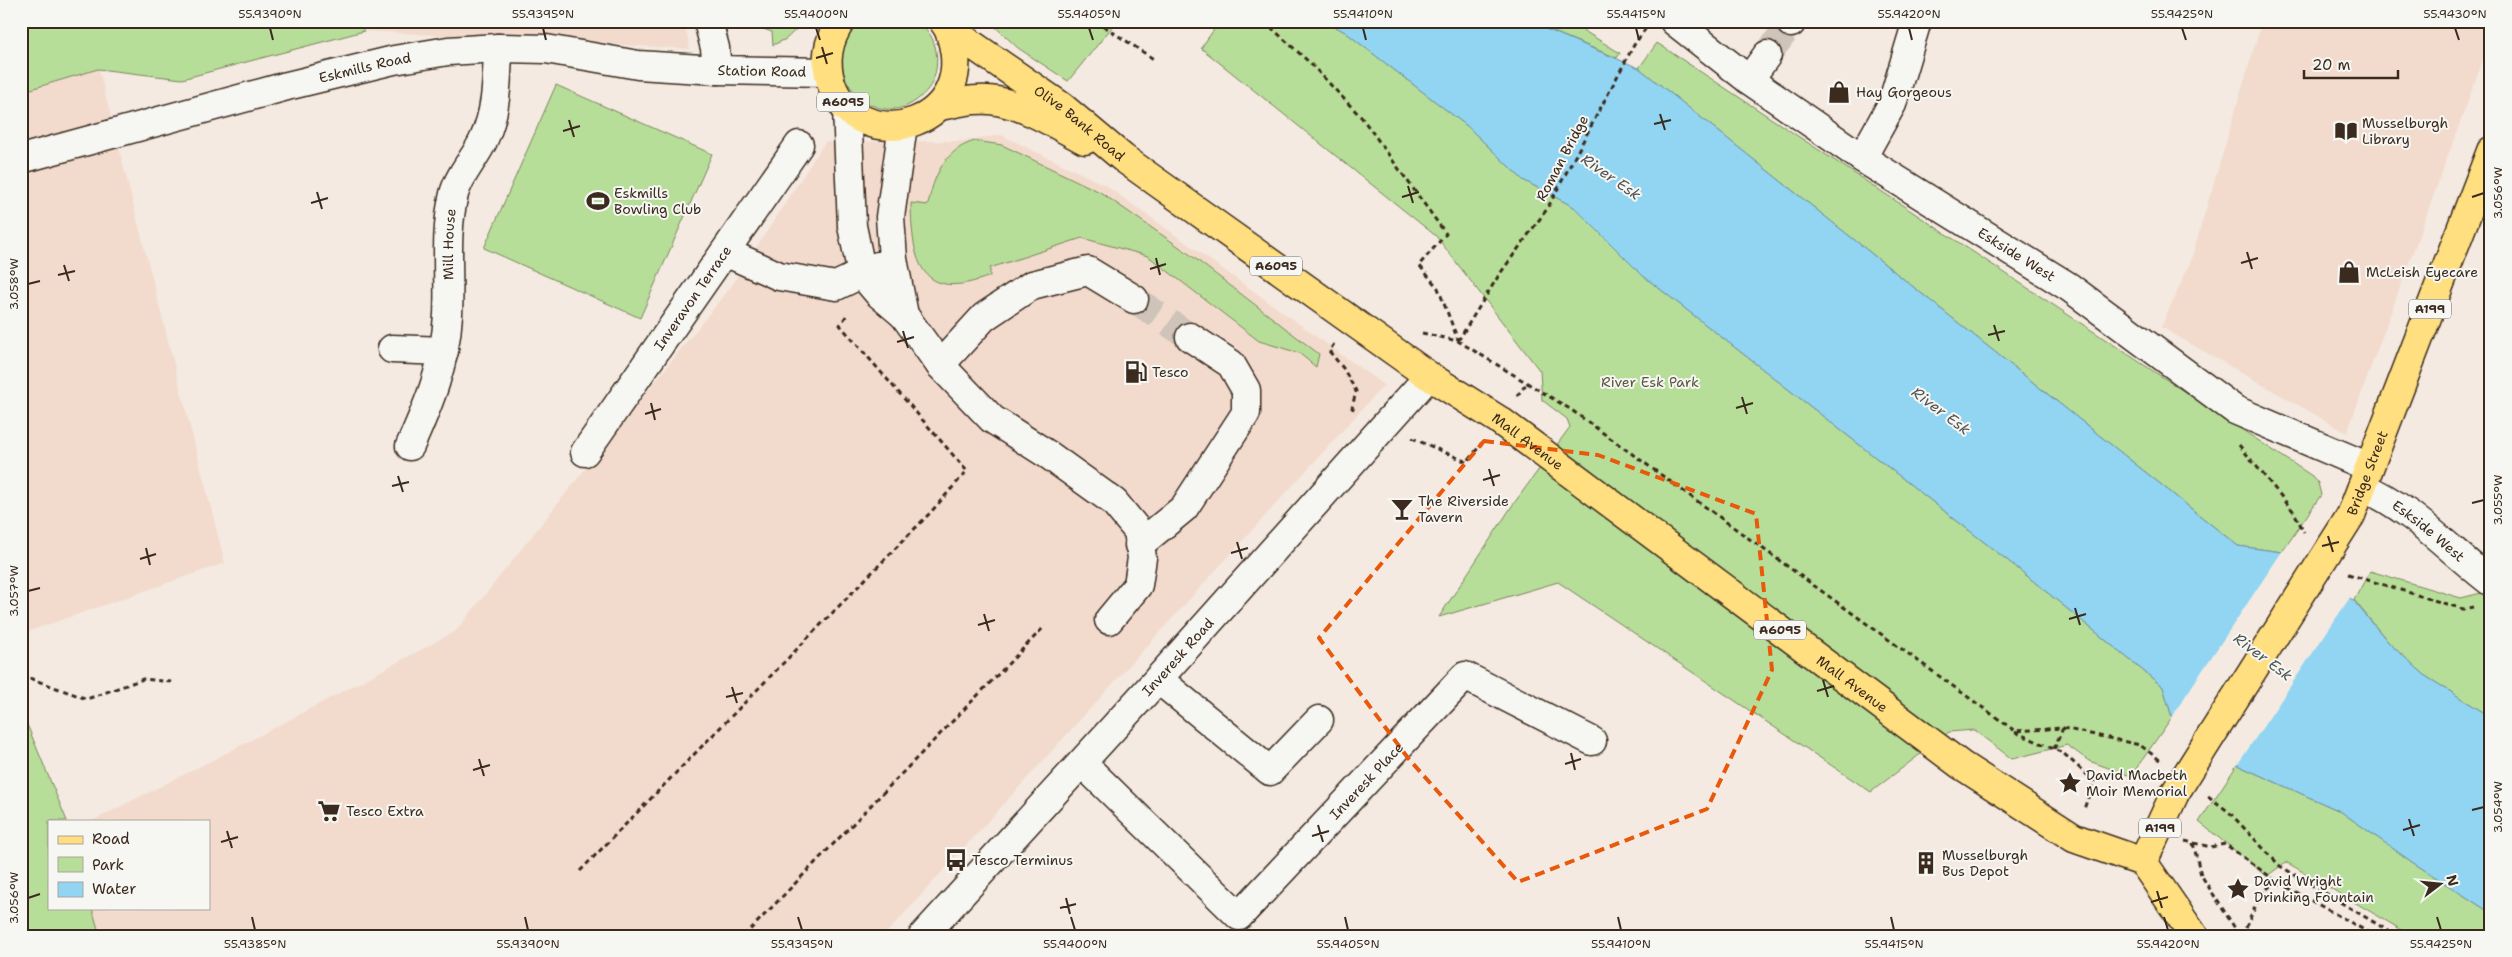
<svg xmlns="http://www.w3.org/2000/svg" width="2512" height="957" font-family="'Shantell Sans',sans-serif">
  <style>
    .built { fill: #f2dbcd }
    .green { fill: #b7de99; stroke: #79845c }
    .water { fill: #91d5f3; stroke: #6f919e }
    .pier { fill: #f4eae1 }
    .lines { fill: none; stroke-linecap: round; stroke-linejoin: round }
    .minor-tunnel { stroke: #cfc4ba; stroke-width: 28; stroke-dasharray: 28 14; stroke-linecap: butt }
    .minor-casing { stroke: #3b2a1e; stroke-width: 31 }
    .major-casing { stroke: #3b2a1e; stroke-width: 31 }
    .path { stroke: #3b2a1e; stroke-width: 3; stroke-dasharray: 5 4; stroke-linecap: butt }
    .minor { stroke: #f6f6f2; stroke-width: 28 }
    .major { stroke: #ffdf80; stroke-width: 28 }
    .major-bridge-casing { stroke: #3b2a1e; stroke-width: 31; stroke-linecap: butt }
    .major-bridge { stroke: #ffdf80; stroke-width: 28 }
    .marked { fill: none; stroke: #e8590c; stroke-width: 4; stroke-dasharray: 10 6; stroke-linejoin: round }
    .ticks { fill: none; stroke: #3b2a1e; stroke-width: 2 }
    .labels { text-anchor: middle; stroke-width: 4; stroke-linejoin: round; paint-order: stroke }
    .shield { fill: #f6f6f2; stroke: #73675e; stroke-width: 1 }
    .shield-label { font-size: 12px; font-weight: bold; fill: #3b2a1e }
    .street-label { font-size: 14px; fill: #3b2a1e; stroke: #f6f6f2 }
    .poi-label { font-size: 14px; fill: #3b2a1e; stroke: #f6f6f2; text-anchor: start }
    .park-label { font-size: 14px; fill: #5a573d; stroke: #f6f6f2 }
    .water-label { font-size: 15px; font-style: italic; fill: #505553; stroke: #f6f6f2 }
    .neatline { fill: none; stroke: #3b2a1e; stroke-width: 2 }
    .ticks-label { font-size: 12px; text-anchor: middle; fill: #3b2a1e }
  </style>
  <rect width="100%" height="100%" fill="#f4eae1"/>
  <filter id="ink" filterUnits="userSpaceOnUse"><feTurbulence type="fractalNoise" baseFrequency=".02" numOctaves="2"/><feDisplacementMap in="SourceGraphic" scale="10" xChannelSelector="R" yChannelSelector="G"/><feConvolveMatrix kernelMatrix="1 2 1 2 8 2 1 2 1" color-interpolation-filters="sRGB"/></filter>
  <g filter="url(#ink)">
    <path class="built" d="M355,21h329l6,28 -326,-18z
      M2262,21h229v17l-144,395 -186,-106 29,-64z
      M90,35l135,528 -204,71v-593z
      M1001,135l106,51 277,199 -500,551h-784l-8,-28h117v-87h-117l152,-77 212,-113 276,-346 93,-143 137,-1z"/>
    <path class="green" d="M21,21h334l9,10 -182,48 -84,-10 -77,23z
      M751,21h54l-19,18 -13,6 -1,-13 -14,-5z
      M863,21c10,0 47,-2 53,1 24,11 26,49 12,67 -49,60 -125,-29 -65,-68z
      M989,21h128l-49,60 -50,-33z
      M1220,21h105l20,11 122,94 56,54 51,27 68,68 374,292 147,120 9,30 -41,59 -42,-15 -22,-16 -55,14 -38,-29 -25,2 -78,60 -313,-210 -119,35 73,-111 58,-79 -3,-8 -25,-19 -2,-29 -104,-135 -235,-188z
      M1527,21h41l52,32 -3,5z
      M1657,43l655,433 6,7 3,12 -39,57 -44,-6 -599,-478z
      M556,85l156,69 -72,164 -156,-70z
      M975,141l27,4 98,47 88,61 131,101 -3,13 -17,-14 -40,-12 -111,-85 -66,-18 -92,30v8c-69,27 -78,-13 -79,-73l17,2c5,-28 17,-56 47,-64z
      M2370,571l91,27 20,-5 10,7v117l-64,-40 -37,-33 -36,-44z
      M21,710l46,111h-18v87h43l8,28h-79z
      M2237,765l103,46 72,51 79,51v23h-79l-126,-74 -19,14 -68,-54z"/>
    <path class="water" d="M1325,21h202l112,47 599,478 44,6 71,48 37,44 37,33 64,40v196l-79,-51 -72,-51 -103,-46 -65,-48 -9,-30 -147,-120 -374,-292 -68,-68 -51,-27 -56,-54 -122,-94z"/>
    <path class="pier" d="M2283,550l68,46 -115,171 -66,-48z"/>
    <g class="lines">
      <path class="minor-tunnel" d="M1767,55l24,-32
        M1134,299l56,38"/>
      <defs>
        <g id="minor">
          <path id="s1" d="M708,21l7,27 2,22 111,2"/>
          <path id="s2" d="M1674,21l75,59 113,78 207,129 166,123 134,57"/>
          <path d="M1791,23l1,-2"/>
          <path d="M1749,80l18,-25"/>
          <path d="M847,108l5,118 10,48 16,19 26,22 36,50 52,54 58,37 64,46 24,29 4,27 -4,27 -29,35"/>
          <path d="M903,125l-13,92 3,42 11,56"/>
          <path d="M1862,158l30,-54 25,-83"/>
          <path id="s3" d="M21,159l266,-73 107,-26 54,-9 50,-3 48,1 92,16 79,5"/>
          <path d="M725,252l54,24 57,10 42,-20"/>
          <path d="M392,349l52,2"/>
          <path d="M940,365l44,-48 48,-32 56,-14 46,28"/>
          <path id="s4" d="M410,446c20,-45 35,-81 38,-131 2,-41 -4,-80 6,-121 5,-19 21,-36 29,-53 14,-29 14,-62 15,-93"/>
          <path id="s5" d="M585,452l214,-307"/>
          <path id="s6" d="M2362,487c49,20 87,63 129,95"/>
          <path d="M1139,545l45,-37 62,-95v-23l-15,-26 -41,-27"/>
          <path d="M1158,679l112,92 49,-51"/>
          <path id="s7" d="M1082,763l157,153 226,-240 127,65"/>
          <path id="s8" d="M923,936l235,-257 271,-303"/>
        </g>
        <g id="major">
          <path d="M841,21c-13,19 -17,40 -10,62 27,78 156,43 117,-55"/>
          <path id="s9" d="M943,21l5,7 113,78 62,52 306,218 70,44 462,345 113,73 69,24"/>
          <path d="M939,106c18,-3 39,-9 58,-5 30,5 61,25 88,39"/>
          <path id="s10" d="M2351,515l140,-364"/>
          <path d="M2143,862l51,74"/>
          <path d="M2143,862l32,-69"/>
        </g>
      </defs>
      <use href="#minor" class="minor-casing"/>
      <use href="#major" class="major-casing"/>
      <path class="path" d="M1096,21l59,39
        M1264,21l45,41 53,56 84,116 -27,31 19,23 20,52
        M1422,333l36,8 112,68 445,322 48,-3 77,17 21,16
        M1458,341l41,-66 48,-66 87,-164 12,-17
        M1334,344l-5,7 14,17 13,23 -4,17 5,3
        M1517,396l10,-13
        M1412,438l55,24 15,-19
        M2239,445l55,67 10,20
        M2348,574l115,35 10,-2
        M21,675l66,24 56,-20 29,3
        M2015,732l48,21 31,28 -10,28
        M2054,749l9,-21
        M2208,796l21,16 51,54 117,70
        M2185,841l26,6 14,-3 51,37 99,55
        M2193,843l8,32 39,61
        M580,871l350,-358 37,-42 -127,-146 7,-10
        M744,936l301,-310
        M2242,936l19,-42 15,-13"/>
      <use href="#minor" class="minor"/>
      <use href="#major" class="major"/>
      <defs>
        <path id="major-bridge" d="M2175,793l176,-278"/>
      </defs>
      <use href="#major-bridge" class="major-bridge-casing"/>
      <use href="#major-bridge" class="major-bridge"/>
    </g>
  </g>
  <path class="marked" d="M1484,441l114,14 158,59 16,156 -65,139 -189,73 -110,-124 -89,-120z"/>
  <path class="ticks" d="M270,28l3,12M543,28l3,12M816,28l4,12M1089,28l4,12M1363,28l3,12M1636,28l3,12M1909,28l3,12M2182,28l4,12M2455,28l4,12M822,47l5,17M816,58l17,-5M1660,114l5,16M569,120l5,17M1654,124l17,-4M563,131l17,-5M1408,186l5,17M317,192l5,17M1402,197l17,-5M2472,197l12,-4M311,203l17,-5M2247,252l5,17M1156,258l4,17M2241,263l17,-5M64,265l5,16M1150,269l16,-5M58,275l17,-4M28,284l12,-3M1994,325l5,16M903,331l5,17M1988,335l17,-4M897,342l17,-5M1742,397l5,17M651,403l4,17M1736,408l17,-5M645,414l16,-5M1489,469l5,17M398,476l5,16M1483,480l17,-5M392,486l17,-4M2472,503l12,-3M2328,536l5,16M1237,542l5,17M2322,546l17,-4M146,548l4,17M1231,553l17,-5M140,559l16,-5M28,591l12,-3M2075,608l5,17M984,614l5,17M2069,619l17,-5M978,625l17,-5M1823,680l5,17M732,687l5,16M1817,691l17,-5M726,697l17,-4M1571,753l4,17M479,759l5,17M1565,764l16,-5M473,770l17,-5M2472,810l12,-3M2409,819l5,17M1318,825l5,17M2403,830l17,-5M227,831l5,17M1312,836l17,-5M221,842l17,-5M2157,891l5,17M28,898l12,-4M1066,898l4,16M2151,902l17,-5M1060,908l16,-4M252,917l3,13M525,917l3,13M798,917l4,13M1071,917l4,13M1345,917l3,13M1618,917l3,13M1891,917l3,13M2164,917l4,13M2437,917l4,13"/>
  <defs>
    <symbol id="shop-bare" viewBox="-9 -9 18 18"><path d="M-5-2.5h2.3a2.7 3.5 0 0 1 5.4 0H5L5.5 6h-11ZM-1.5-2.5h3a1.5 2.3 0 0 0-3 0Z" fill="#3b2a1e" stroke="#f6f6f2" stroke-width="2.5" paint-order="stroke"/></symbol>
    <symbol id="library-bare" viewBox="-9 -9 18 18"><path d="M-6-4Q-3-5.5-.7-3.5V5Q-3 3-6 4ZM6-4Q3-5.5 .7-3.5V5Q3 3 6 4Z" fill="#3b2a1e" stroke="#f6f6f2" stroke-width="2.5" paint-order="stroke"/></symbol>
    <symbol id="stadium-bare" viewBox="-9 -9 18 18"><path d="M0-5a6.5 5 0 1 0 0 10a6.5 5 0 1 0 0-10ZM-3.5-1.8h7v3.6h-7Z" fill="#3b2a1e" stroke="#f6f6f2" stroke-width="2.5" paint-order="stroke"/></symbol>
    <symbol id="fuel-bare" viewBox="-9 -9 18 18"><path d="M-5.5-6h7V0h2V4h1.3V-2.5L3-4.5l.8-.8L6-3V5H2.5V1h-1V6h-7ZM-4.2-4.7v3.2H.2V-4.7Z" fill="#3b2a1e" stroke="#f6f6f2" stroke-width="2.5" paint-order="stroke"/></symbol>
    <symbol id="bar-bare" viewBox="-9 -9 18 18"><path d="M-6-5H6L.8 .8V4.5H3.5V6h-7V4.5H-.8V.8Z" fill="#3b2a1e" stroke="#f6f6f2" stroke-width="2.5" paint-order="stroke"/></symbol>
    <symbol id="sight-bare" viewBox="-9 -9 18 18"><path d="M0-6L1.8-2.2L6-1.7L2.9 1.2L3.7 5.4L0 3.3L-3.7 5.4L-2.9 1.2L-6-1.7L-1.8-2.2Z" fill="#3b2a1e" stroke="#f6f6f2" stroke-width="2.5" paint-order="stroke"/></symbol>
    <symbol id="supermarket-bare" viewBox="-9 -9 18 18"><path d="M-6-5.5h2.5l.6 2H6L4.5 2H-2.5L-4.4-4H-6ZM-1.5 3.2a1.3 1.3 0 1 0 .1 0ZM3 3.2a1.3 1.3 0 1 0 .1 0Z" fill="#3b2a1e" stroke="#f6f6f2" stroke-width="2.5" paint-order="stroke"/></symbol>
    <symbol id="bus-bare" viewBox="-9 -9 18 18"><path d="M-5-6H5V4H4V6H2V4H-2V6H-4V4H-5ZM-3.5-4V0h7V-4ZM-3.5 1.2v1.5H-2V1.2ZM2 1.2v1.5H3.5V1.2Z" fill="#3b2a1e" stroke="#f6f6f2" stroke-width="2.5" paint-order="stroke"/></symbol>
    <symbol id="building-bare" viewBox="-9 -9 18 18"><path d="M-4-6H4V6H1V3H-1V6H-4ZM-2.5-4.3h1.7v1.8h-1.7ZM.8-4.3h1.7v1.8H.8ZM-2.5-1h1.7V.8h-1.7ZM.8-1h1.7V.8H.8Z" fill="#3b2a1e" stroke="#f6f6f2" stroke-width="2.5" paint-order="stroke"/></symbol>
  </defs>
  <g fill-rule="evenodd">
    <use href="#shop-bare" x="1823" y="76" width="32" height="32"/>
    <use href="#library-bare" x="2330" y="115" width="32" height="32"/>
    <use href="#stadium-bare" x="582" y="185" width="32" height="32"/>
    <use href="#shop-bare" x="2333" y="256" width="32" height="32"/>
    <use href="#fuel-bare" x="1120" y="356" width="32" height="32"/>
    <use href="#bar-bare" x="1386" y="493" width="32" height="32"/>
    <use href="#sight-bare" x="2054" y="767" width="32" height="32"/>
    <use href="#supermarket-bare" x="313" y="795" width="32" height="32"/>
    <use href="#bus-bare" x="940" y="844" width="32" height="32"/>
    <use href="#building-bare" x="1910" y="847" width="32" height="32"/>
    <use href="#sight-bare" x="2222" y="873" width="32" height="32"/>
  </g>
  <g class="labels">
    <g class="shield">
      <rect x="817" y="92.5" width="52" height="19" rx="4"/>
      <rect x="1250" y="256.5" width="52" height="19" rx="4"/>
      <rect x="2409" y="299.5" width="42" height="19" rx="4"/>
      <rect x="1754" y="620.5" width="52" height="19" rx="4"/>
      <rect x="2139" y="818.5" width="42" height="19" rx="4"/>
    </g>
    <g class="shield-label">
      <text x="843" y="106">A6095</text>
      <text x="1276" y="270">A6095</text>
      <text x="2430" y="313">A199</text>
      <text x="1780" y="634">A6095</text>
      <text x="2160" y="832">A199</text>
    </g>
    <g class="street-label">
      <text dy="5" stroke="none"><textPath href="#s3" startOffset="356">Eskmills Road</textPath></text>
      <text dy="5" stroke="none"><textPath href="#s1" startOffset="95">Station Road</textPath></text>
      <text dy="5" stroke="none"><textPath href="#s9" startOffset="171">Olive Bank Road</textPath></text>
      <text transform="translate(1562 158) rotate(-62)" y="5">Roman Bridge</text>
      <text dy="5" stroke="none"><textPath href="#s4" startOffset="208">Mill House</textPath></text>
      <text dy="5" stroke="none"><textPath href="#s2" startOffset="415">Eskside West</textPath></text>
      <text dy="5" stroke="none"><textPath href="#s5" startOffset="188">Inveravon Terrace</textPath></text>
      <text dy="5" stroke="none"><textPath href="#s9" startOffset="721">Mall Avenue</textPath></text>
      <text dy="5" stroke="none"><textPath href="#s10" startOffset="45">Bridge Street</textPath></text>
      <text dy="5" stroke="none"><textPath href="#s6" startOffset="80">Eskside West</textPath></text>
      <text dy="5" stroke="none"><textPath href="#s8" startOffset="378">Inveresk Road</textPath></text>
      <text dy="5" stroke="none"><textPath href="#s9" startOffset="1126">Mall Avenue</textPath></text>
      <text dy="5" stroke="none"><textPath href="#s7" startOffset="405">Inveresk Place</textPath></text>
    </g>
    <g class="poi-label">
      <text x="1856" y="97">Hay Gorgeous</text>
      <text x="2362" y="128">Musselburgh<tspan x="2362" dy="16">Library</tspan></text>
      <text x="614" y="198">Eskmills<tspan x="614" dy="16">Bowling Club</tspan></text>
      <text x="2366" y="277">McLeish Eyecare</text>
      <text x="1152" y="377">Tesco</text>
      <text x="1418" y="506">The Riverside<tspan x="1418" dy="16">Tavern</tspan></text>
      <text x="2086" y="780">David Macbeth<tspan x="2086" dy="16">Moir Memorial</tspan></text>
      <text x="346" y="816">Tesco Extra</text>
      <text x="1942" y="860">Musselburgh<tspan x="1942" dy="16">Bus Depot</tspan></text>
      <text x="972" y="865">Tesco Terminus</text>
      <text x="2254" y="886">David Wright<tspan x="2254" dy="16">Drinking Fountain</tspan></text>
    </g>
    <g class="park-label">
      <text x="1650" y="387">River Esk Park</text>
    </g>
    <g class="water-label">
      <text transform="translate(1611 177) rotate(35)" y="5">River Esk</text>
      <text transform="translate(1941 411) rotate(37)" y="5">River Esk</text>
      <text transform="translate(2263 657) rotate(37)" y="5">River Esk</text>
    </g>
  </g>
  <rect width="2512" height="957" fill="none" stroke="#f6f6f2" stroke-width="55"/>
  <rect x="48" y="820" width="162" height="90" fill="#f6f6f2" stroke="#aba49d"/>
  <rect x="58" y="836" width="25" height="8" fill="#ffdf80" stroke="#aba49d"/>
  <text x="92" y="844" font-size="15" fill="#3b2a1e">Road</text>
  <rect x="58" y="857" width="25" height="15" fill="#b7de99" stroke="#aba49d"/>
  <text x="92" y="870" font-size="15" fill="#3b2a1e">Park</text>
  <rect x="58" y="882" width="25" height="15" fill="#91d5f3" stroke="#aba49d"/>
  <text x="92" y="894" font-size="15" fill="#3b2a1e">Water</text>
  <g transform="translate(2440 884) rotate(74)" stroke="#f6f6f2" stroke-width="4" paint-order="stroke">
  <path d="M0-4L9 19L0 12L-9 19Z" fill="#3b2a1e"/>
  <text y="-8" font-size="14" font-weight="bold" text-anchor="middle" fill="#3b2a1e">N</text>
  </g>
  <path d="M2304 70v8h94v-8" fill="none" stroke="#3b2a1e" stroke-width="2.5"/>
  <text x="2312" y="70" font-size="15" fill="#3b2a1e" stroke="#f6f6f2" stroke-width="4" paint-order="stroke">20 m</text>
  <rect x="28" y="28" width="2456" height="902" class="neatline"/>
  <g class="ticks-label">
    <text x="270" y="18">55.9390°N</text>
    <text x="543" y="18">55.9395°N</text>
    <text x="816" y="18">55.9400°N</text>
    <text x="1089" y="18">55.9405°N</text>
    <text x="1363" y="18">55.9410°N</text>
    <text x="1636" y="18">55.9415°N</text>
    <text x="1909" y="18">55.9420°N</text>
    <text x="2182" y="18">55.9425°N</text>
    <text x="2455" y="18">55.9430°N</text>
    <text transform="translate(2498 193) rotate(-90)" y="4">3.056°W</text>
    <text transform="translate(14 284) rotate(-90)" y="4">3.058°W</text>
    <text transform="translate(2498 500) rotate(-90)" y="4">3.055°W</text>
    <text transform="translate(14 591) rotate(-90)" y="4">3.057°W</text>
    <text transform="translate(2498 807) rotate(-90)" y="4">3.054°W</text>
    <text transform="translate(14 898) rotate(-90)" y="4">3.056°W</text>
    <text x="255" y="948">55.9385°N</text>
    <text x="528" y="948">55.9390°N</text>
    <text x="802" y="948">55.9395°N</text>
    <text x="1075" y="948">55.9400°N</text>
    <text x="1348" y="948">55.9405°N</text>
    <text x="1621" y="948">55.9410°N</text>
    <text x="1894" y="948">55.9415°N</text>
    <text x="2168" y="948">55.9420°N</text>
    <text x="2441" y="948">55.9425°N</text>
  </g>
</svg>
